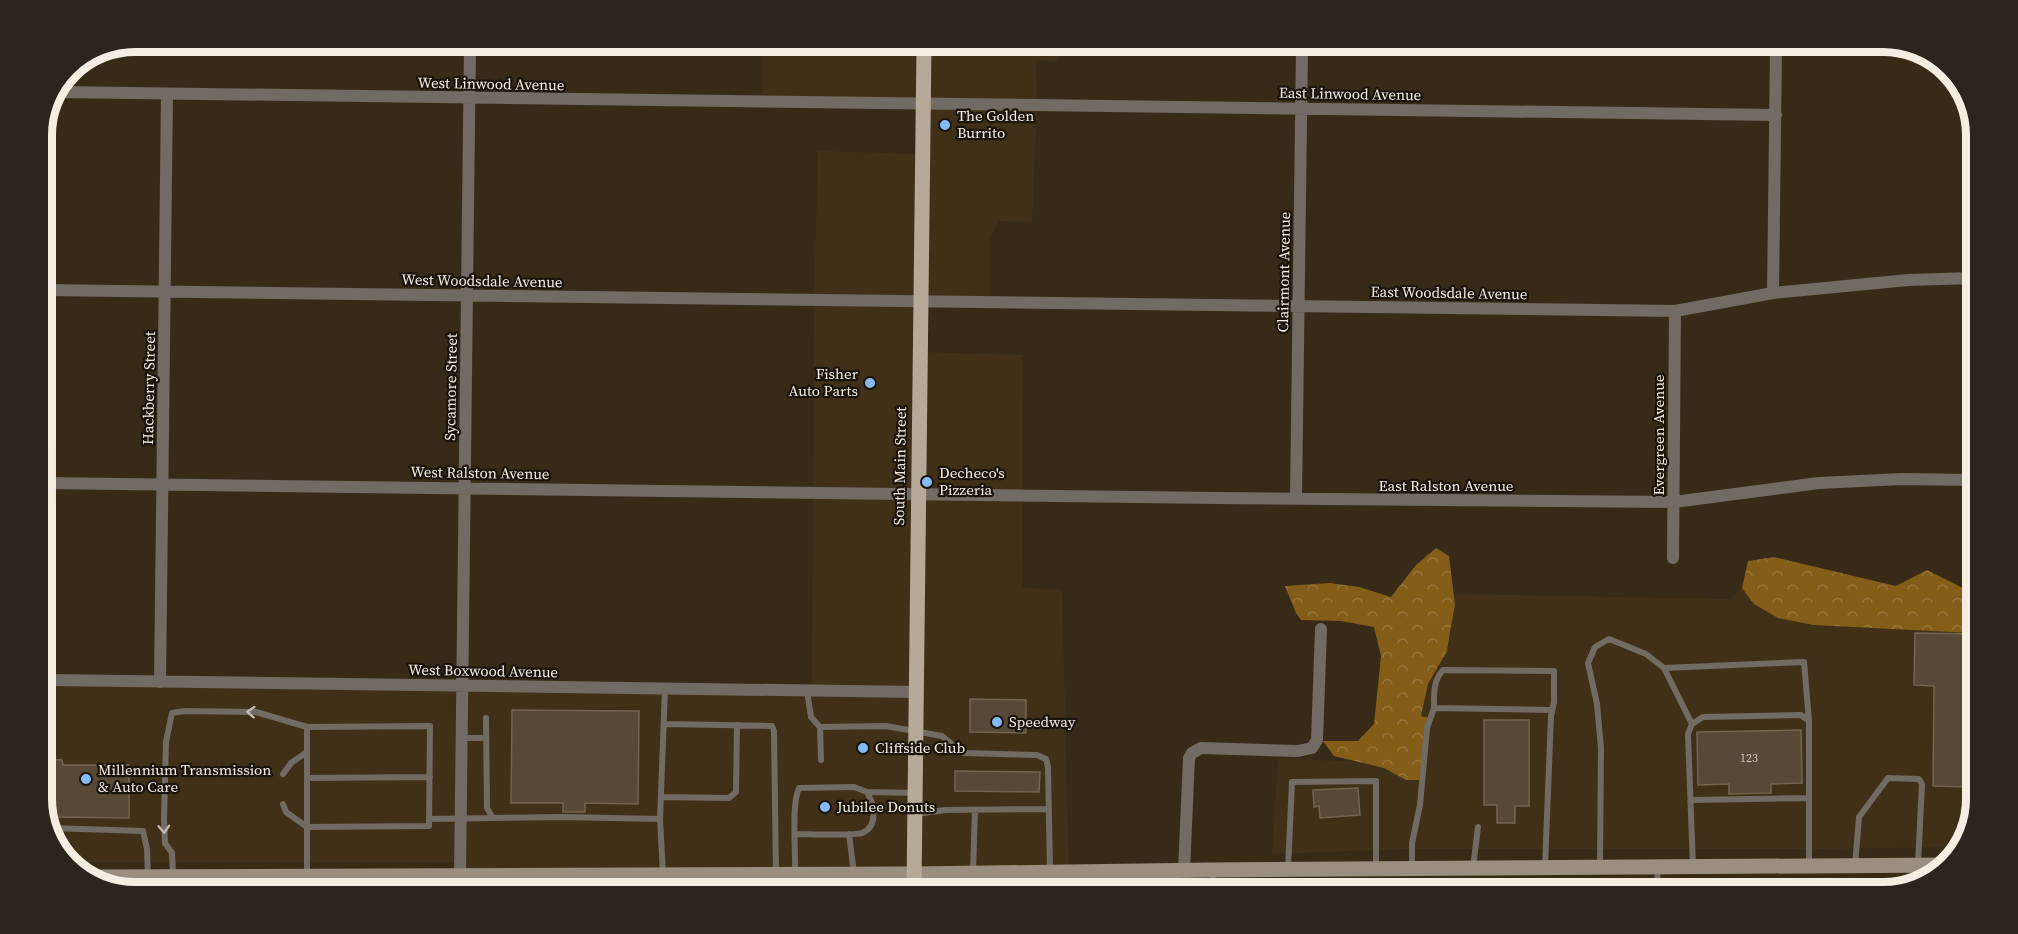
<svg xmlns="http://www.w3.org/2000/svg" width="2018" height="934" font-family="'Source Serif 4',serif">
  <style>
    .built { fill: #403017 }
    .forest { fill: url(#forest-crowns) }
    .cemetery { fill: url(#cemetery-stones) }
    .building { fill: #574936; stroke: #726450; stroke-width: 1.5 }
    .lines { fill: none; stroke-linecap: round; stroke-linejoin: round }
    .service { stroke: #726b63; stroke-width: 6 }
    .minor { stroke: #726b63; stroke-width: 12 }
    .secondary { stroke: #998e80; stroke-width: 15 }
    .primary { stroke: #b6a997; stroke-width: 15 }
    .oneway { stroke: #c1b9af }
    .poi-dot { fill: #86bbfb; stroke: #1a140c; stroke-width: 2 }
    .labels { text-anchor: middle; stroke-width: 4.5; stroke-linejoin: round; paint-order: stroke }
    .number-label { font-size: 12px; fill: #cec4b6 }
    .street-label { font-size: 15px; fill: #f5ede1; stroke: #1a140c }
    .poi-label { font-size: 15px; fill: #f5ede1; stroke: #1a140c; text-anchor: start }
    .rim { fill: none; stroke: #f5ede1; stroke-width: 8 }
  </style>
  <defs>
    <pattern id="forest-crowns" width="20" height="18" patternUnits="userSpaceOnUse" patternTransform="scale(1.5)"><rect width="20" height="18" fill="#845d19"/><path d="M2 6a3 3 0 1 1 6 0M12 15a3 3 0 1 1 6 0" fill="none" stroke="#96753a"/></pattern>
    <pattern id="cemetery-stones" width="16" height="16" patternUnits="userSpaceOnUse" patternTransform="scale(1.5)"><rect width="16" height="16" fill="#593f14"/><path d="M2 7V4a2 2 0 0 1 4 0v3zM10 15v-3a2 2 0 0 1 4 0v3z" fill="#715b36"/></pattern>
  </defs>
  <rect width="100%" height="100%" fill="#372b18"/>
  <path class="built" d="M763,45l295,1v16l-22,-2 1,45 -5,117 -33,-1 -10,19v62h-68l-1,50 103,3 -1,233 40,2 7,282 -609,3 2,-190 350,5 2,-390 4,-149 104,3 1,-49 -160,-3z
    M1742,588l12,16 24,14 35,7 158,8 -2,202 -11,12 -138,2h-415l-133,5 6,-95 105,3 46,-44 -8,-2 7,-32 19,-33 8,-46 -1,-11 276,5z
    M42,681l414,8 -2,173h-383l-13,-11 -16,-46z"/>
  <path class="forest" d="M1436,548l13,8 6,49 -5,27 -3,19 -19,33 -7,32 8,2 -10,62h-13l-22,-12 -50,-12 -11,-15h35l16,-17 7,-68 -7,-29 -33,-6 -40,-1 -5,-7 -11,-27 45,-3 29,4 32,10 25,-32z
    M1774,557l122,29 31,-16 44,22v41l-158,-8 -35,-7 -24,-14 -12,-16 6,-27z"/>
  <path class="cemetery" d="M1905,885l-22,7 -385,-2z"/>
  <path class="building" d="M1915,633l56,1 -2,153 -36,-1 1,-100 -20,-1z
    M970,699l56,1v33l-56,-1z
    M512,710l127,1 -1,93 -53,-1v9h-22v-9h-52z
    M1484,720h45v86h-14v17h-18v-18h-13z
    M1801,730l1,53 -31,1v9l-42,1v-10l-31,1 -1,-53z
    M42,759l20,1 1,5h66v53l-74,-1v-23h-13z
    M955,771l85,1 -1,20 -84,-1z
    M1358,788l2,27 -40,3 -1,-12 -5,1 -1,-17z"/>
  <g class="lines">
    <path class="service" d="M1664,668l140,-6 5,59
      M807,691l4,26 9,10 1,33
      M486,718l1,90 6,10 68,-1 99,2
      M664,724l108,2 2,5 2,143
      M820,727l66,-1 56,10 21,17 74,2 9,4 2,8 2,105
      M462,738h24
      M283,774l8,-11 16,-11
      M307,778l123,-1
      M867,792l48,1
      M661,797l68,1 7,-6 1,-67
      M1691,800l118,-2
      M283,804l3,8 21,15 122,-1 1,-100 -123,1c0,49 0,99 0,148
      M915,814l31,-4 103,-1
      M430,819l63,-1
      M50,828l93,3 4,18 1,28
      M849,834l5,40
      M1855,866l4,-49 29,-39 31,1 3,5 -4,80
      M1412,867v-24l8,-38 7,-77 7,-20
      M1545,867l6,-151 3,-14v-31l-111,-1c-10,11 -9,24 -9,38l118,2
      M1600,867l1,-119 -4,-44 -9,-41 7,-16 14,-8 37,15 18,14 28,56
      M1693,867l-5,-133 4,-10 11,-7 98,-2 8,6v145
      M1473,868l5,-41
      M1657,868l1,23
      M1288,869l4,-87 84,-1v86
      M1211,870l4,19
      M973,872l2,-62
      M663,874l-3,-55 5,-130
      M795,874c1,-21 -4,-70 4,-86l55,-1 13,5c7,12 12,34 -5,41 -7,3 -55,1 -66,1
      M173,875l-1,-22 -7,-10 -1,-24 2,-77 6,-29 13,-2 71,1 51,15
      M689,875v12"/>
    <path class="minor" d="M59,92l1717,23
      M42,290l1633,21 98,-18 135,-13 66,-2
      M1773,293l3,-244
      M42,483l1175,15 457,4 145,-19 83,-4 70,1
      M1296,498l6,-451
      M1673,558l2,-247
      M50,680l867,12
      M160,682l7,-588
      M1184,871l5,-113 3,-5 9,-5 97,3 14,-3 5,-8 4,-111
      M460,875l10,-832"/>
    <path class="secondary" d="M90,877l824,-3 297,-4 733,-5"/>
    <path class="primary" d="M914,888l10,-843"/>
  </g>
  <defs><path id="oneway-chevron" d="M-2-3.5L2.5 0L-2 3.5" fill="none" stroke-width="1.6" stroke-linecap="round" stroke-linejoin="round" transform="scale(1.5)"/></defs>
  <g class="oneway">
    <use href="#oneway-chevron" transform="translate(251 712) rotate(-176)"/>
    <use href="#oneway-chevron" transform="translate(164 829) rotate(87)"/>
  </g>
  <g class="poi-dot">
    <circle cx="945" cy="125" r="6"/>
    <circle cx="870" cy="383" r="6"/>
    <circle cx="927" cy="482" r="6"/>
    <circle cx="997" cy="722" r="6"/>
    <circle cx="863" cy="748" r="6"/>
    <circle cx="86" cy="779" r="6"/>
    <circle cx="825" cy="807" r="6"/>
  </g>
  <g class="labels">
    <g class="number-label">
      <text x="1749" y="762">123</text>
    </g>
    <g class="street-label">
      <text transform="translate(491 84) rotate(1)" y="5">West Linwood Avenue</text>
      <text transform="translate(1350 94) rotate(1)" y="5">East Linwood Avenue</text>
      <text transform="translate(1284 272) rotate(-89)" y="5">Clairmont Avenue</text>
      <text transform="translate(482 281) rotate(1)" y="5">West Woodsdale Avenue</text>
      <text transform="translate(1449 293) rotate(1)" y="5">East Woodsdale Avenue</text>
      <text transform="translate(451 387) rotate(-89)" y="5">Sycamore Street</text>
      <text transform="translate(149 388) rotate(-89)" y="5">Hackberry Street</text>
      <text transform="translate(1659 435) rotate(-90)" y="5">Evergreen Avenue</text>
      <text transform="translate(900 466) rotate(-89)" y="5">South Main Street</text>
      <text transform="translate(480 473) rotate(1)" y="5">West Ralston Avenue</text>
      <text x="1446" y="491">East Ralston Avenue</text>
      <text transform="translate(483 671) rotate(1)" y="5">West Boxwood Avenue</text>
    </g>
    <g class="poi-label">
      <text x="957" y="121">The Golden<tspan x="957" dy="17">Burrito</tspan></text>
      <text x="858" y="379" text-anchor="end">Fisher<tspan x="858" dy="17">Auto Parts</tspan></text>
      <text x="939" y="478">Decheco's<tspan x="939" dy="17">Pizzeria</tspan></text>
      <text x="1009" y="727">Speedway</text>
      <text x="875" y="753">Cliffside Club</text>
      <text x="98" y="775">Millennium Transmission<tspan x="98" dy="17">&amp; Auto Care</tspan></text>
      <text x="837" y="812">Jubilee Donuts</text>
    </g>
  </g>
  <path d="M0 0H2018V934H0ZM135 52H1883A83 83 0 0 1 1966 135V799A83 83 0 0 1 1883 882H135A83 83 0 0 1 52 799V135A83 83 0 0 1 135 52Z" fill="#2c251d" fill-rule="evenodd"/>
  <path class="rim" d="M135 52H1883A83 83 0 0 1 1966 135V799A83 83 0 0 1 1883 882H135A83 83 0 0 1 52 799V135A83 83 0 0 1 135 52Z"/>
</svg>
